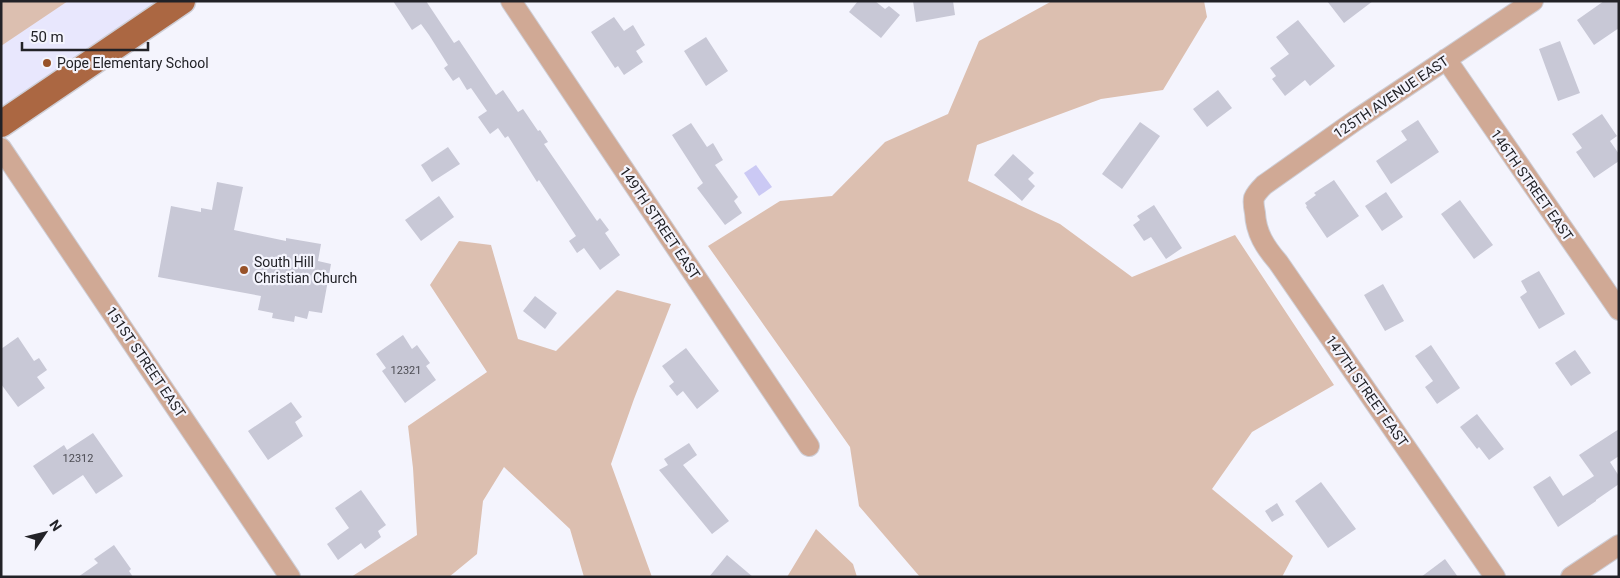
<svg xmlns="http://www.w3.org/2000/svg" width="1620" height="578" font-family="Roboto,sans-serif">
  <style>
    .built { fill: #e8e7fd }
    .green { fill: #dcbfb0 }
    .water { fill: #cbc9f4 }
    .building { fill: #c8c8d6 }
    .lines { fill: none; stroke-linecap: round; stroke-linejoin: round }
    .minor-casing { stroke: #ceced6; stroke-width: 22 }
    .major-casing { stroke: #ceced6; stroke-width: 29 }
    .minor { stroke: #d0a995; stroke-width: 20 }
    .major { stroke: #ab6742; stroke-width: 26 }
    .poi-dot { fill: #985229; stroke: #f4f4fd; stroke-width: 2 }
    .labels { text-anchor: middle; stroke-width: 4.5; stroke-linejoin: round; paint-order: stroke }
    .number-label { font-size: 11px; fill: #4c4c53 }
    .poi-label { font-size: 14px; fill: #222227; stroke: #f4f4fd; text-anchor: start }
    .street-label { font-size: 14px; fill: #222227; stroke: #f4f4fd }
  </style>
  <rect width="100%" height="100%" fill="#f4f4fd"/>
  <path class="built" d="M1,1h181l-181,123z"/>
  <path class="green" d="M1,1h67l-67,45z
    M1052,1h152l3,16 -44,73 -62,9 -124,46 -9,36 92,43 72,53 103,-42 99,150 -82,47 -40,57 81,67 -11,21h-362l-61,-71 -9,-59 -142,-201 72,-45 52,-5 53,-54 63,-28 31,-73z
    M459,241l32,4 27,94 38,12 61,-61 54,14 -37,95 -23,65 41,113h-68l-14,-48 -66,-62 -21,34 -6,53 -28,23h-98l66,-42 -4,-67 -5,-42 79,-54 -57,-87z
    M816,529l37,35 4,13h-70z"/>
  <path class="water" d="M756,165l16,22 -13,9 -15,-23z"/>
  <path class="building" d="M393,1h33l28,42 5,-3 37,55 7,-5 15,22 5,-3 15,22 2,-1 8,12 -4,2 53,77 3,-3 9,12 -4,3 15,22 -20,15 -16,-22 -7,5 -8,-12 7,-5 -37,-56 -2,2 -29,-46 -3,2 -7,-10 -8,6 -12,-17 9,-6 -16,-23 -4,2 -8,-13 -6,4 -9,-13 4,-3 -19,-30 -8,-11 -9,6z
    M858,1h17l10,8 4,-3 11,9 -19,23 -32,-26z
    M913,1h40l2,14 -39,7z
    M1327,1h46l-29,22z
    M1604,1h15v27l-25,17 -17,-25z
    M614,17l10,14 9,-6 12,20 -9,6 7,11 -19,13 -6,-9 -3,2 -24,-36z
    M1298,20l37,46 -25,20 -5,-6 -20,16 -13,-17 4,-3 -6,-8 19,-14 -13,-17z
    M706,37l22,34 -22,15 -22,-35z
    M1560,41l20,52 -22,8 -19,-52z
    M1218,90l14,18 -25,19 -14,-18z
    M1602,114l15,22 -7,5 9,13v7l-25,17 -18,-26 6,-4 -10,-14z
    M1418,120l21,32 -48,32 -15,-23 31,-21 -6,-9z
    M1140,122l20,14 -38,53 -20,-15z
    M691,123l16,24 6,-4 10,17 -8,5 23,32 -4,4 8,12 -17,12 -28,-37 6,-5 -31,-48z
    M448,147l12,17 -28,18 -11,-17z
    M1013,154l21,19 -6,6 7,7 -13,15 -28,-26z
    M1334,180l25,36 -32,22 -21,-31 1,-1 -2,-3 11,-8 -2,-2z
    M217,182l26,5 -9,43 52,11v-3l35,6 -3,17 13,3 -9,49 -13,-2 -2,8 -12,-3 -1,6 -22,-4 1,-5 -15,-3 3,-14 -103,-19 13,-71 30,6v-4l11,2z
    M1386,192l17,25 -21,14 -17,-25z
    M439,196l15,21 -33,24 -16,-21z
    M1460,200l33,45 -19,14 -33,-45z
    M1154,205l28,43 -16,11 -15,-22 -7,4 -11,-16 7,-5 -3,-4z
    M1539,271l26,43 -26,15 -19,-32 7,-5 -6,-11z
    M1383,284l21,37 -19,10 -21,-36z
    M535,296l22,17 -12,16 -22,-18z
    M403,335l9,14 5,-4 13,18 -4,3 10,14 -31,23 -23,-32 4,-3 -10,-14z
    M18,337l16,24 5,-3 8,12 -10,7 8,11 -27,19 -17,-23v-35z
    M1431,345l29,43 -23,16 -12,-17 8,-6 -18,-25z
    M686,348l33,43 -22,18 -14,-18 -6,5 -8,-10 5,-4 -12,-16z
    M1575,350l16,23 -20,13 -16,-23z
    M291,402l11,15 -7,5 8,14 -35,24 -20,-29z
    M1477,414l27,35 -15,11 -10,-13 -2,2 -17,-22z
    M1619,429v27l-9,6 9,14v8l-23,16v1l-38,26 -25,-40 17,-11 13,20 31,-20 -15,-21z
    M93,433l30,43 -27,18 -13,-19 -30,20 -20,-29 31,-21 3,5z
    M689,443l8,12 -14,10 46,56 -17,13 -53,-64 9,-5 -4,-6z
    M1321,482l35,47 -28,19 -33,-47z
    M361,490l25,35 -8,6 3,6 -16,12 -4,-6 -23,17 -11,-16 22,-16 -14,-20z
    M1277,503l7,12 -12,7 -7,-11z
    M114,545l17,24 -2,2 4,6h-55l20,-14 -4,-4z
    M727,555l26,22h-44z
    M1445,559l13,18h-37z"/>
  <g class="lines">
    <defs>
      <path id="minor" d="M511,1l298,445
        M1446,59l173,251
        M1,148l289,429
        M1495,577l-217,-315c-13,-15 -22,-29 -23,-49 -1,-5 -2,-11 -1,-15 2,-5 6,-9 10,-13l92,-65 177,-119
        M1571,577l48,-32"/>
      <path id="major" d="M1,124l181,-123"/>
    </defs>
    <use href="#minor" class="minor-casing"/>
    <use href="#major" class="major-casing"/>
    <use href="#minor" class="minor"/>
    <use href="#major" class="major"/>
  </g>
  <g class="poi-dot">
    <circle cx="47" cy="63" r="5"/>
    <circle cx="244" cy="270" r="5"/>
  </g>
  <g class="labels">
    <g class="number-label">
      <text x="406" y="374">12321</text>
      <text x="78" y="462">12312</text>
    </g>
    <g class="poi-label">
      <text x="57" y="68">Pope Elementary School</text>
      <text x="254" y="267">South Hill<tspan x="254" dy="16">Christian Church</tspan></text>
    </g>
    <g class="street-label">
      <text transform="translate(1391 97) rotate(-34)" y="5">125TH AVENUE EAST</text>
      <text transform="translate(1532 185) rotate(55)" y="5">146TH STREET EAST</text>
      <text transform="translate(660 223) rotate(56)" y="5">149TH STREET EAST</text>
      <text transform="translate(146 362) rotate(56)" y="5">151ST STREET EAST</text>
      <text transform="translate(1367 391) rotate(55)" y="5">147TH STREET EAST</text>
    </g>
  </g>
  <rect width="1620" height="578" fill="none" stroke="#222227" stroke-width="5"/>
  <g transform="translate(45 533) rotate(55)" stroke="#f4f4fd" stroke-width="4" paint-order="stroke">
  <path d="M0-4L9 19L0 12L-9 19Z" fill="#222227"/>
  <text y="-8" font-size="14" font-weight="bold" text-anchor="middle" fill="#222227">N</text>
  </g>
  <path d="M22 42v8h126v-8" fill="none" stroke="#222227" stroke-width="2.5"/>
  <text x="30" y="42" font-size="15" fill="#222227" stroke="#f4f4fd" stroke-width="4" paint-order="stroke">50 m</text>
</svg>
